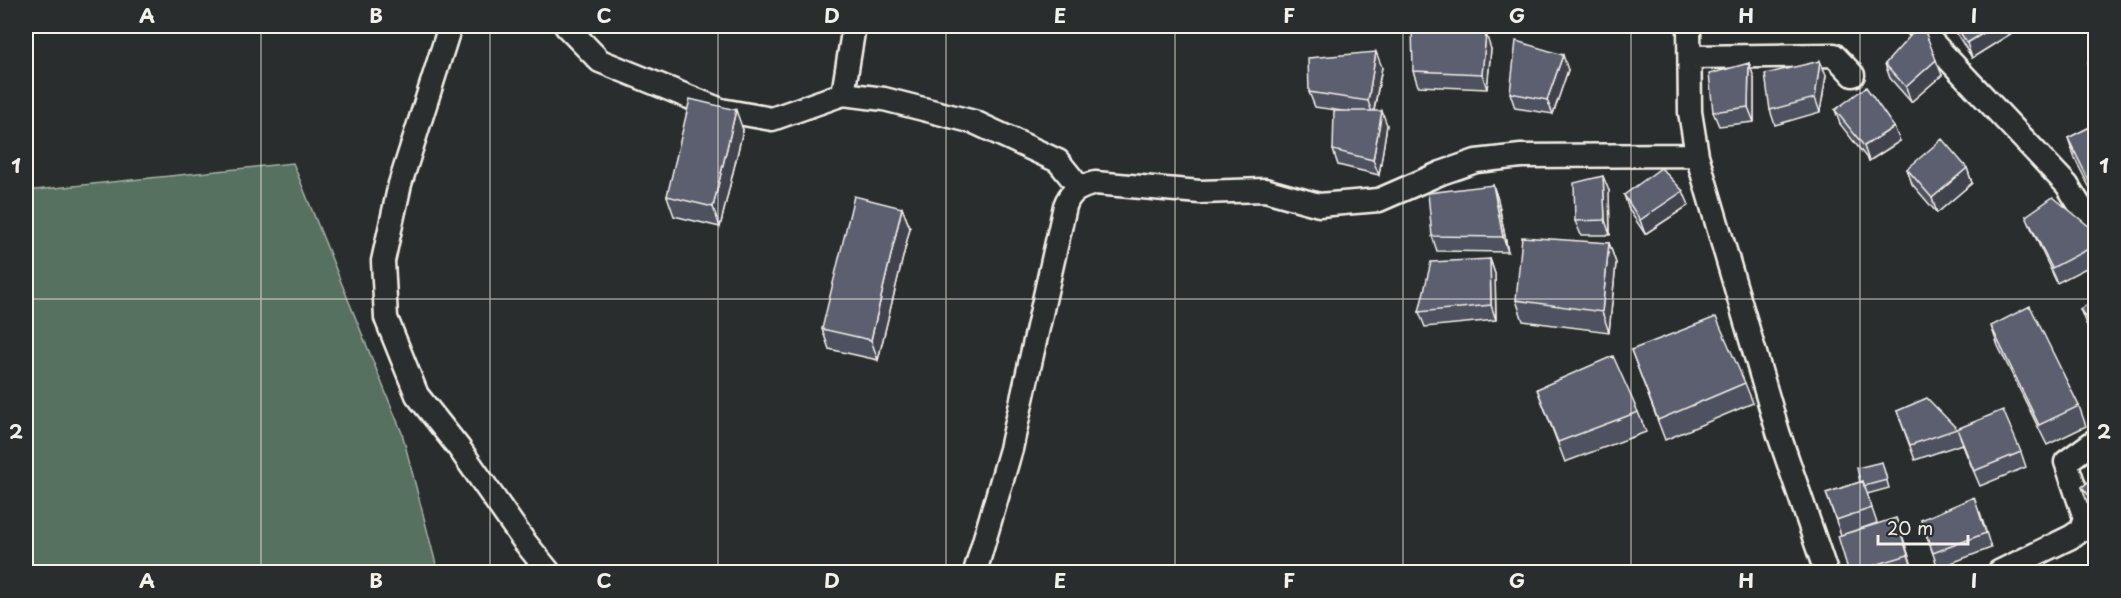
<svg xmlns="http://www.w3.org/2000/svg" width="2121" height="598" font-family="'Playpen Sans',sans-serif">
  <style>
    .green { fill: #567160; stroke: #a5b1a4; stroke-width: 1.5 }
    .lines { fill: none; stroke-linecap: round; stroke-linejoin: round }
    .minor-casing { stroke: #f4f1e8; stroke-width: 27 }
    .minor { stroke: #2a2d2e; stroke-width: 22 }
    .wall { fill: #4e5160; stroke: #f4f1e8; stroke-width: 1.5 }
    .shaded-wall { fill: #40424e; stroke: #f4f1e8; stroke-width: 1.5 }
    .building { fill: #5b5e70; stroke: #f4f1e8; stroke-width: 1.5 }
    .grid { fill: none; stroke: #f4f1e8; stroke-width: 1.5; stroke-opacity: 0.55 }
    .neatline { fill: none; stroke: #f4f1e8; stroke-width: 2 }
    .grid-label { font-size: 20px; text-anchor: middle; font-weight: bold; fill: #f4f1e8 }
  </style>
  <rect width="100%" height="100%" fill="#2a2d2e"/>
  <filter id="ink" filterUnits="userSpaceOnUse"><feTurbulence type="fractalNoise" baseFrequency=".0167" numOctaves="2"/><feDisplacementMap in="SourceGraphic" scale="12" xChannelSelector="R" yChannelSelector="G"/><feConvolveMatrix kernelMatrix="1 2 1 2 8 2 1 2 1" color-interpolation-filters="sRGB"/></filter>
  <g filter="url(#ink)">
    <path class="green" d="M293,163l109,270 36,139h-412v-381z"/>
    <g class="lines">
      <defs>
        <path id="minor" d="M450,26l-50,158 -17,77 3,57 31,77 42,53 65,93 25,31
          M566,26l34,35 121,49 51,9 71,-25 41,5 90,23 84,39 21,26
          M1689,26l1,86 7,43 81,277 48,140
          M1917,26l150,159 29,46
          M1690,57l144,-2 19,20
          M843,94l11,-68
          M975,572l36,-123 54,-243c5,-15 15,-19 30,-23l105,9 65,-2 54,15 60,-5 62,-27 35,-12 45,-5 176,-1
          M1999,572l72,-35 10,-7 4,-12 -19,-56 30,-22"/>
      </defs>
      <use href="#minor" class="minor-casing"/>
      <use href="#minor" class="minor"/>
    </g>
    <path class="wall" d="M1952,26h71l-51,32z
      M1491,49l-4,40 -69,-3 -5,-15z
      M2096,57v23l-8,-18z
      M1820,61l6,14 -6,37 -45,13 -5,-15z
      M1749,63l5,15v44l-35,4 -6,-14z
      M1885,64l57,11 -31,27 -21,-24z
      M1382,67l-8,44 13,14 -8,50 -41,-10 -5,-15 10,-39 -28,-4 -6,-15z
      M1568,70l-15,44 -38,-6 -5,-15z
      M1835,110l65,31 -31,20 -29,-37z
      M2096,124v76l-21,-41 -7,-21z
      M743,130l-23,97 -46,-11 -7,-20z
      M1967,168l5,15 -35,30 -25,-29 -5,-15z
      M1493,185l5,15 10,52 -71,-1 -5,-15z
      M1609,191l1,44h-29l-6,-14z
      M1624,195l65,10 -44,29 -16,-24z
      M902,208l8,20 -32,132 -49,-11 -7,-20z
      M2026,216l70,16v31l-39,20 -25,-53z
      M1609,243l7,20 -7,69 -86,-11 -7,-21z
      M1490,259l5,15 1,46 -71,7 -6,-15z
      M2096,299v41l-10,-16 -6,-15z
      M1991,326l88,80 7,20 -39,19 -49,-99z
      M1631,350l114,33 8,20 -88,37z
      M1537,389l101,23 8,20 -81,30z
      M1897,411l60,18 64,23 5,15 -46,19 -18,-42 -47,16z
      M1884,470l5,18 -22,6 10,29 -35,12 59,-3 12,37 -10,4h-54l-8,-38 -15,-42 34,-11z
      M2096,476v36l-9,-10 -5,-15z
      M1980,512l11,36 -53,20 -17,-48z"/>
    <path class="shaded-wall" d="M1995,26h28l-51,32 -5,-15z
      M1486,34l5,15 -4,40 -5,-15z
      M1376,52l6,15 -9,48 -5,-14z
      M1563,55l5,15 -15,44 -6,-14z
      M1936,60l6,15 -31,27 -5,-15z
      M1820,61l6,14 -6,37 -5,-14z
      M1749,63l5,15v44l-6,-15z
      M736,110l7,20 -23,97 -7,-20z
      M1382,111l5,14 -8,50 -6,-15z
      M1894,127l6,14 -31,20 -5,-15z
      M1967,168l5,15 -35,30 -5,-15z
      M1603,176l6,15 1,44 -5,-15z
      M1493,185l5,15 10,52 -5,-15z
      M1683,191l6,14 -44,29 -5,-14z
      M902,208l8,20 -32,132 -7,-20z
      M1609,243l7,20 -7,69 -7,-20z
      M1490,259l5,15 1,46 -5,-15z
      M1896,518l5,14 12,37 -5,-14z"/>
    <path class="building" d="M1412,26l74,8 -4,40 -69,-3z
      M1919,26h4l13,34 -30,27 -21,-23z
      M1956,26h39l-28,17z
      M1516,41l47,14 -16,45 -37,-7z
      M1376,52l-8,49 -59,-9 -1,-34z
      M2096,57v17l-8,-12z
      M1820,61l-5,37 -45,12 -5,-36z
      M1749,63l-1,44 -35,5 -4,-38z
      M1866,87l28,40 -30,19 -29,-36z
      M690,99l46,11 -23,97 -46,-11z
      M1334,111h48l-9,49 -40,-10z
      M2096,124v71l-28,-57z
      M1942,139l25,29 -35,30 -25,-29z
      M1661,168l22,23 -43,29 -16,-25z
      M1603,176l2,44 -30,1 -1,-38z
      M1493,185l10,52 -71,-1 -4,-43z
      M854,196l48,12 -31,132 -49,-11z
      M2053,197l43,35v13l-44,23 -26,-52z
      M1522,237l87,6 -7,69 -86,-12z
      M1490,259l1,46 -72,7 12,-50z
      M2096,299v35l-16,-25z
      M2030,306l49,100 -40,19 -48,-99z
      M1716,317l29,66 -87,37 -27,-70z
      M1613,356l25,56 -80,30 -21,-53z
      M1927,398l30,31 -47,16 -13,-34z
      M2003,410l18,42 -47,19 -17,-42z
      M1882,462l5,18 -23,6 -1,-5 -3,1 -3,-14z
      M2096,476v28l-14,-17z
      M1863,481l9,27 -36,12 -10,-27z
      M1974,497l12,36 -53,20 -12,-33z
      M1896,518l12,37 -59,18 -11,-37z
      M1892,566l5,7h-14z
      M1076,568l5,5h-9z"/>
  </g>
  <path class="grid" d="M261,26v546M490,26v546M718,26v546M946,26v546M1175,26v546M1403,26v546M1631,26v546M1860,26v546M26,299h2070"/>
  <rect width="2121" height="598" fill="none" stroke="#2a2d2e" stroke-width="66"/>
  <path d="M1878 535v9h90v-9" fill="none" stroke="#f4f1e8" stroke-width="3"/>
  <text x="1887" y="535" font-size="18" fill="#f4f1e8" stroke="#2a2d2e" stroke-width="4.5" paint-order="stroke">20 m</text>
  <rect x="33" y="33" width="2055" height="532" class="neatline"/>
  <g class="grid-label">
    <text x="147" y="23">A</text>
    <text x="376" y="23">B</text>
    <text x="604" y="23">C</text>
    <text x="832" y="23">D</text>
    <text x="1060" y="23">E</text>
    <text x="1289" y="23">F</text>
    <text x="1517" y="23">G</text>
    <text x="1746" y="23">H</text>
    <text x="1974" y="23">I</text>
    <text x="16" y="173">1</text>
    <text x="2104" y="173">1</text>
    <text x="16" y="439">2</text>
    <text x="2104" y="439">2</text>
    <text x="147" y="588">A</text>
    <text x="376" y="588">B</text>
    <text x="604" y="588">C</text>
    <text x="832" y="588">D</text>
    <text x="1060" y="588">E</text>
    <text x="1289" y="588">F</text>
    <text x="1517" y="588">G</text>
    <text x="1746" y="588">H</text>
    <text x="1974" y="588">I</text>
  </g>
</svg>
